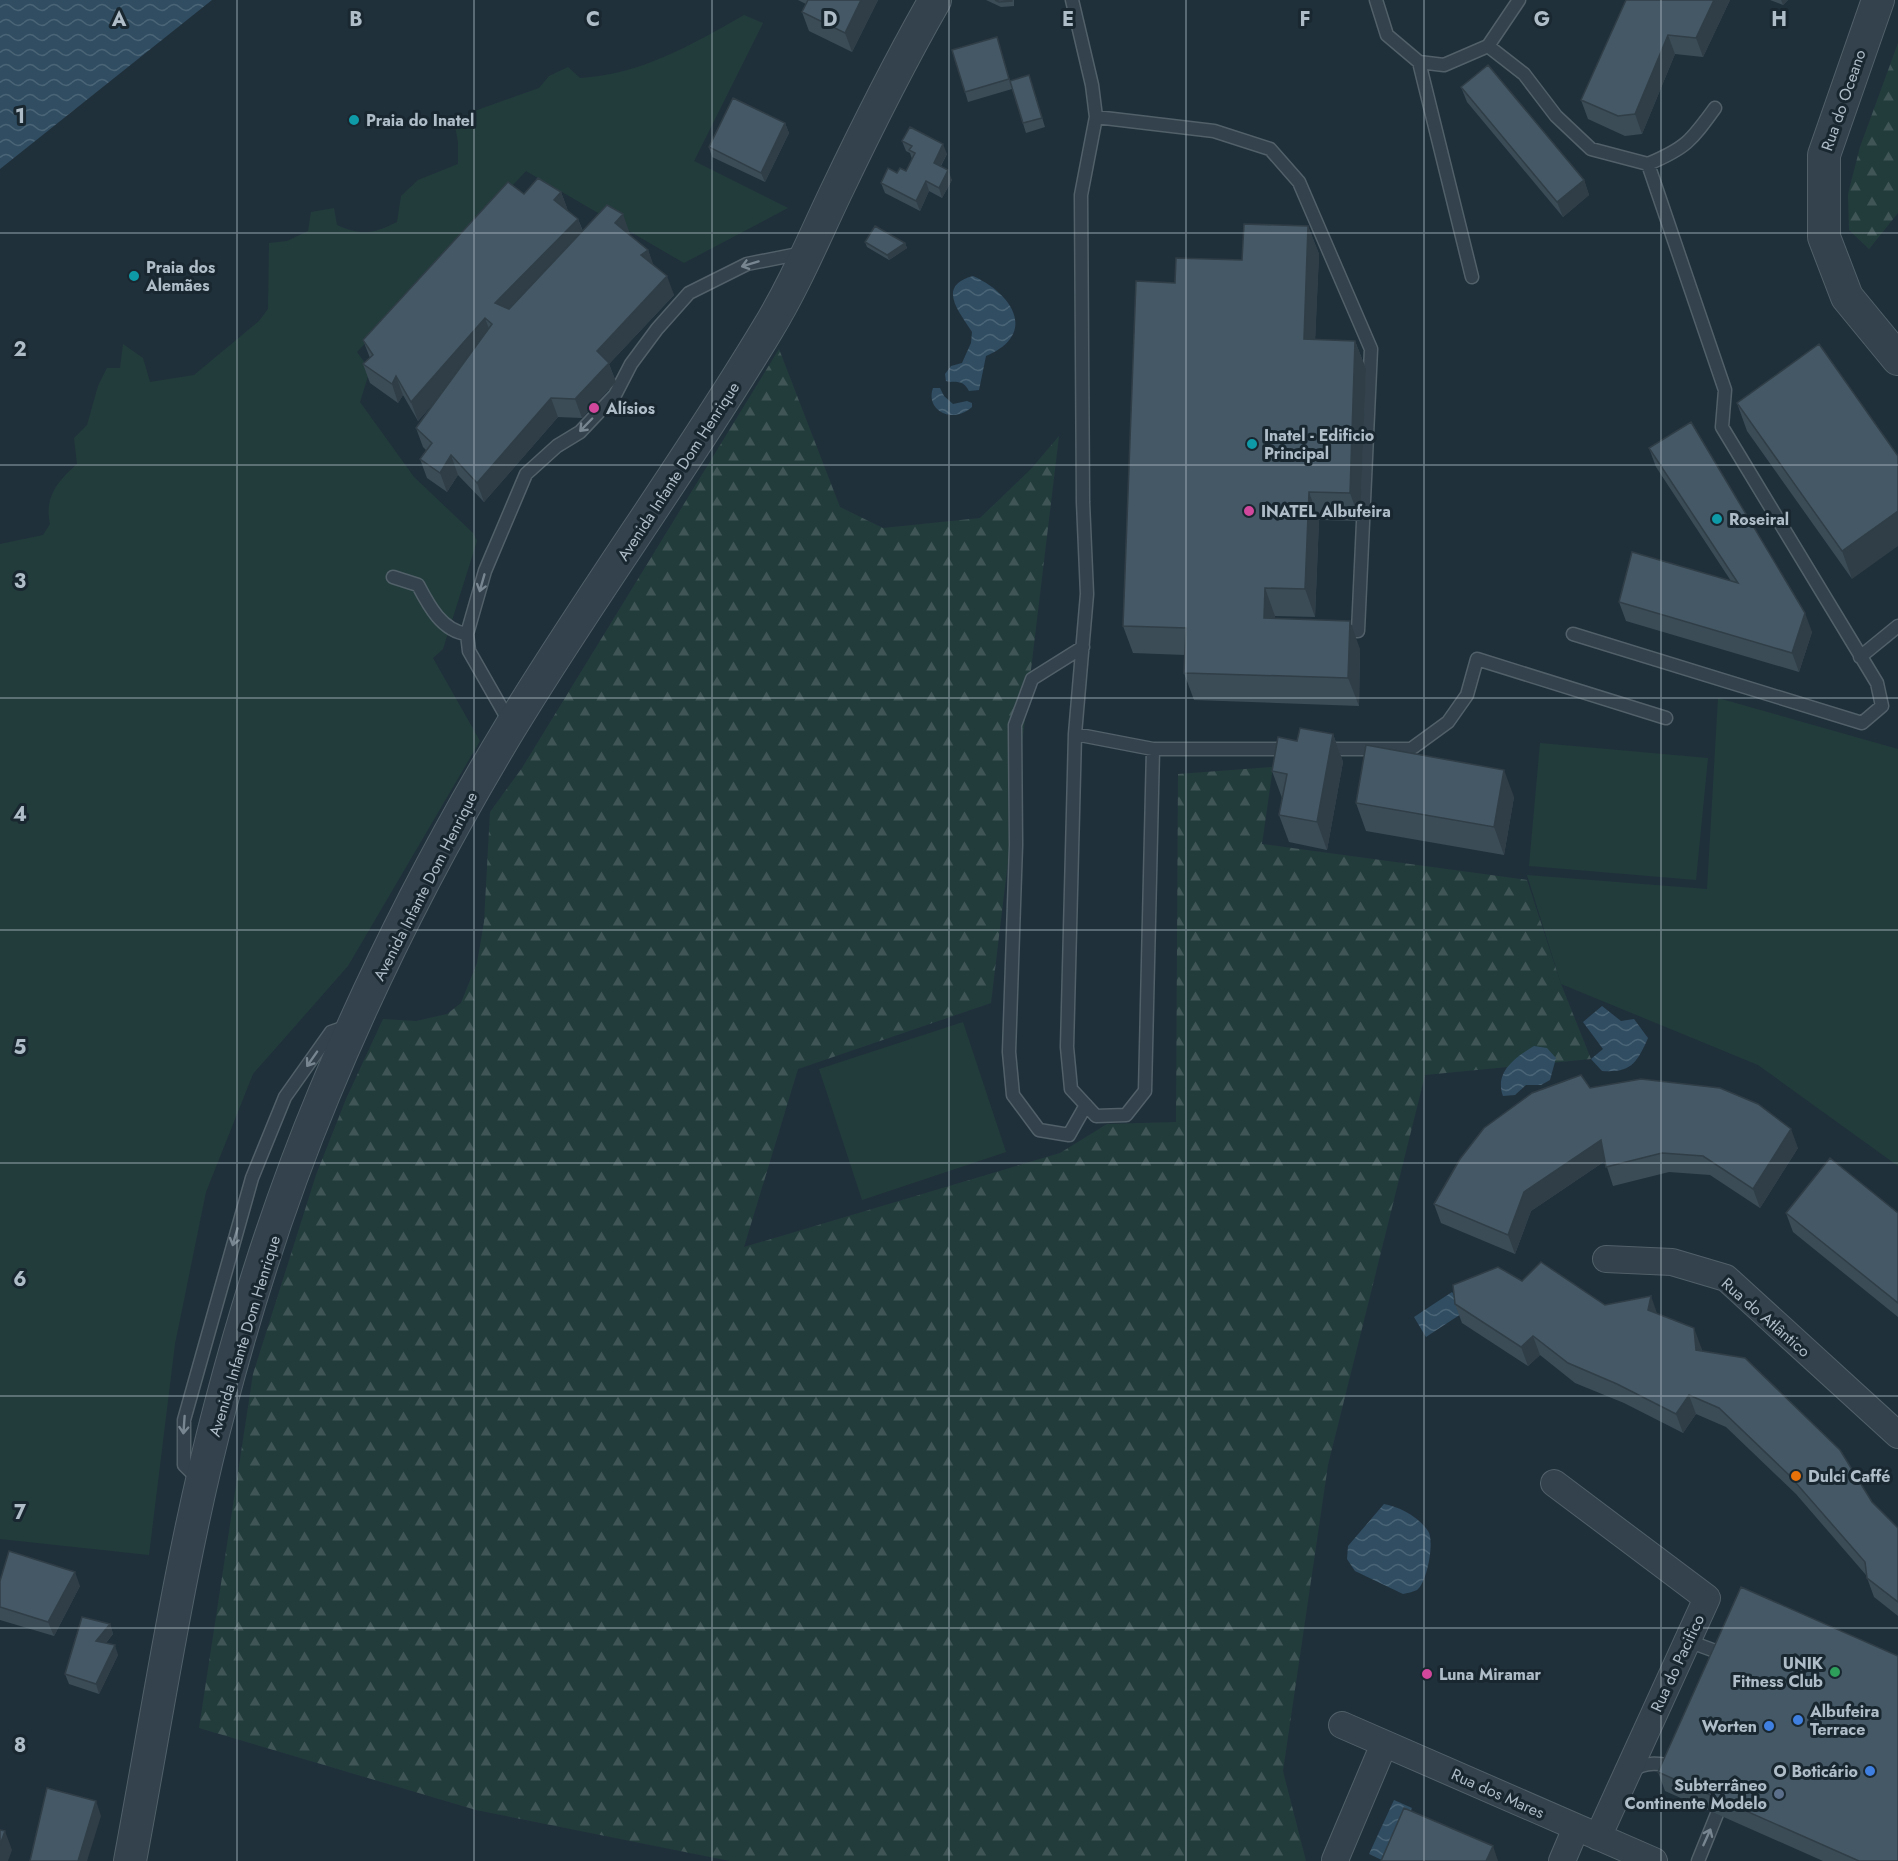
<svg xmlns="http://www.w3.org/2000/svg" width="1898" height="1861" font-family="Jost,sans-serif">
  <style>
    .grass { fill: #223c3b }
    .forest { fill: url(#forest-firs) }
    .water { fill: url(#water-waves) }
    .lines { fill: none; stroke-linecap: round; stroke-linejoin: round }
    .service-casing { stroke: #516069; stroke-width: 15 }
    .minor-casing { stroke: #516069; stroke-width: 28 }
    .tertiary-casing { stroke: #516069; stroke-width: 34 }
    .service { stroke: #33424c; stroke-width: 12 }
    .minor { stroke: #33424c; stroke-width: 26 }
    .tertiary { stroke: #33424c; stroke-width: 32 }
    .wall { fill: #3b4c57 }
    .shaded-wall { fill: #303e47 }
    .building { fill: #455865; stroke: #303e47; stroke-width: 1.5 }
    .oneway { stroke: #778690 }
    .grid { fill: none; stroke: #aebdc8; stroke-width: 1.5; stroke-opacity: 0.55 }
    .culture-dot { fill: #0f9aa8; stroke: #192730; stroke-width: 2 }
    .hotel-dot { fill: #d1479c; stroke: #192730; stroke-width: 2 }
    .food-dot { fill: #e8710a; stroke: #192730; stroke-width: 2 }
    .leisure-dot { fill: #2e9e5b; stroke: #192730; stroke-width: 2 }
    .shop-dot { fill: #3f7fe0; stroke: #192730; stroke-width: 2 }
    .service-dot { fill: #5c6f8a; stroke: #192730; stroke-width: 2 }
    .labels { text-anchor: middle; stroke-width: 6; stroke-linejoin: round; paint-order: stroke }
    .street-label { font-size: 16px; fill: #aebdc8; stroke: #192730 }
    .poi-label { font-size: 16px; font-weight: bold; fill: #aebdc8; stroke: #192730; text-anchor: start }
    .grid-label { font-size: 20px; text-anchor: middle; font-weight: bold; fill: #aebdc8; stroke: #192730; stroke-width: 6; stroke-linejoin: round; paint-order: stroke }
  </style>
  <defs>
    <pattern id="forest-firs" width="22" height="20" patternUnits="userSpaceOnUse" patternTransform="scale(1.5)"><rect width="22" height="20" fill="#223c3b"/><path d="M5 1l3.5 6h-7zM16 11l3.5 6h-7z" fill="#405656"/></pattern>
    <pattern id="water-waves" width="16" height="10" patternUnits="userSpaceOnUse" patternTransform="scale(1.5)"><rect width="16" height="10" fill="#304d62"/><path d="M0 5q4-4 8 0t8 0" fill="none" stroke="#4b6577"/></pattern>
  </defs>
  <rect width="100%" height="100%" fill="#20303b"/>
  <path class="grass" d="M744,15l19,8 -69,138 94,47 -104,55 -158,-92 -169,181 13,18 -10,32 54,75 59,56 4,8 -34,108 -10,9 47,83 -132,225 -95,108 -47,118 -31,152 -26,211 -149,-16v-995l43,-9 7,-11c-6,-27 8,-43 27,-60l-3,-26 13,-13 11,-39 9,-18h13l3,-24 20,14 7,24 44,-7 65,-54 9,-12 1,-66 18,-2 21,-10 3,-19 23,-4 3,17c25,11 36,9 60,-3l4,-26 17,-16 40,-16v-22l-3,-16 14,-13 70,-25 10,-12 19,-9 12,11c60,-3 113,-34 164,-63z
    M1718,698l180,51v417l-140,-101 -197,-81 -34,-109 180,14z
    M1540,743l168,15 -12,122 -167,-14z
    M963,1022l43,130 -144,48 -43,-131z"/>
  <path class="forest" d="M1898,43v170l-29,36 -20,-19 -1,-36 12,-47z
    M779,349l61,158 43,21 97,-10 51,-49 28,-33 -68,567 -193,66 -54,178 316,-94 47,-29 69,-2 2,-348 95,-7 -11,77 265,36 34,104 30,75 -166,16 -97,390 -45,306 23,90h-576l-254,-51 -277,-82 54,-354 63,-199 30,-76 37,-80 33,2 31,-7 14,-11 16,-40 7,-41 6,-110 32,-44z"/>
  <path class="water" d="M0,0h212l-212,169z
    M973,276c40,18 65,58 13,80l-7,34 -10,1c-7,-13 -12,-7 -23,-10l-1,-7 6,-8 11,-3 9,-20 1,-11c-13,-21 -36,-46 1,-56z
    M933,388h7l4,8 9,8 14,-3 5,2v4c-20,18 -47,3 -39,-19z
    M1602,1006l19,15 13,-2 14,19c-11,25 -17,35 -46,33l-11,-12 12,-10 -20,-27z
    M1534,1046l13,2 9,10 -6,22 -9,5h-15l-11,10 -12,1c-9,-24 13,-39 31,-50z
    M1452,1292l12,20 -38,25 -12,-20z
    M1384,1504c16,3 35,13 44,27 7,10 -1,52 -11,59 -4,2 -10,3 -14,4l-48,-23 -8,-12 1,-13z
    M1394,1800l18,8 -13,28 -15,25 -15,-7z"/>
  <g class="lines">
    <defs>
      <path id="service" d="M1072,0l20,85 4,32 -15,78 2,307 4,92 -12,140 -8,313 4,42 25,27 30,-1 19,-24 8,-342
        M1376,0l11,35 32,27 25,3 44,-19 36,28 32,42 35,33 57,15 77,226 -3,37 155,256 5,23 -20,17 -289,-89
        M1488,46l31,-46
        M1419,62l53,215
        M1096,117l118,14 56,18 29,33 72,167 -13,282h-19
        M1648,164c38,-16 43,-23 67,-56
        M393,577l25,8c11,21 24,46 49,49
        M1083,647l-51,32 -17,46 1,120 -7,207 4,43 26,35 30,5 17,-30
        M1860,657l38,-31
        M510,723l-41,-72 -2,-17 18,-63 41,-97 31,-28 23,-14 35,-37 16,-31 26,-35 32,-36 58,-29 56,-11
        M1075,734l78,15h139
        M1324,749h87l37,-27 19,-27 10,-36 189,59
        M198,1479l-14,-14v-45l68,-242 33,-81 46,-65 17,-6
        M1688,1641l38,14
        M1632,1771c13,-10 29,-8 44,-4
        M1698,1861l19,-47"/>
      <path id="minor" d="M1606,1259l66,3 54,16 172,157
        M1554,1483l153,115 -109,239
        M1342,1725l312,136
        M1335,1860l49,-116
        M1562,1861l14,-33"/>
      <path id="tertiary" d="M1878,0l-54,155v82l23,60 51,62
        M130,1861c28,-150 51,-307 90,-454 27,-103 63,-215 104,-313 52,-126 116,-250 186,-366 82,-135 176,-263 257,-398 27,-44 47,-92 69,-138 31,-65 63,-129 99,-192"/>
    </defs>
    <use href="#service" class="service-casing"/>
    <use href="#minor" class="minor-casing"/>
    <use href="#tertiary" class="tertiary-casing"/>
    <use href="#service" class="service"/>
    <use href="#minor" class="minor"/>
    <use href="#tertiary" class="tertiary"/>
  </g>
  <path class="wall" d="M798,0h80l-26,52 -43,-21 -7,-19 4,-8z
    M986,0h28v6l-13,1z
    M1626,0h104l-27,57 -28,-3 -33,80 -17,2 -37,-17 -7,-19z
    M1770,0h18l-5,5z
    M1000,47l10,34 19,-6 16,52 -19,6 -14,-44 -44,13 -3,-10z
    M1461,87l123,93 5,15 -26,22 -96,-115z
    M785,123l4,10 -24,49 -53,-25 -3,-10z
    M902,141l45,13 -6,12 11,14 -10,18 -13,-7 -9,20 -35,-18 -4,-10 16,-10 9,-2 6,-12 -2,-6 -4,-2z
    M561,192l7,19 10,8 5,12 47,3 -1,1 19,15 5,15 21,30 -65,69 7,18 -34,36 -24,-1 -74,85 -26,-27 -11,17 -20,-14 -7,-19 6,-9 -3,-3 -7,-19 22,-30 -20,23 -15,-26 -5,8 -28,-20 -7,-19 7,-6 -7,-18 161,-146z
    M1308,226l11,28 -4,86 40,1 11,28 -6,152 -41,-1 -4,97 -40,-1v3l85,30 -1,57 -165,-6 -10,-27 1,-18 -52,-2 -10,-27 119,-366z
    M865,242l40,1 2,5 -18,12 -22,-13z
    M1819,344l33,235 -105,-148 -10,-28z
    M1649,448l163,184 -13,40 -173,-51 -7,-19 112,-21 -75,-114z
    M1333,734l10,28 -16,88 -38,-8 -10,-27 3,-17 -10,-27 25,-30z
    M1514,797l-10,58 -138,-24 -10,-28z
    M1590,1088l208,60 -38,60 -50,-33 -41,-3 -56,14 -8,-25 -74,50 -16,43 -74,-31 -7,-19z
    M1786,1213h112v104l-105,-85z
    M1522,1281l83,24 52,9 44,33 1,4 170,151 26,26v88l-24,-19 -8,-22 -70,-81 -70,-67 -30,-13 -13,19 -59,-30 -49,-20 -35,-28 -12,11 -66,-43 -7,-19z
    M0,1581l80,5 -26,50 -54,-16z
    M110,1624l3,10 -7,9 12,12 -19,39 -30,-10 -4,-10z
    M1658,1772l240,89h-75l-158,-70z"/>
  <path class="shaded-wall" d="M861,0h17l-26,52 -7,-19z
    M1714,0h16l-27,57 -7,-19z
    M1781,0h7l-5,5z
    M1668,35l7,19 -33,80 -7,-20z
    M785,123l4,10 -24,49 -4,-9z
    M943,144l4,10 -10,18 -3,-9z
    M948,170l4,10 -10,18 -3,-10z
    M1584,180l5,15 -26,22 -6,-15z
    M926,181l3,10 -9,20 -4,-10z
    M561,192l7,19 -14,-11z
    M623,214l7,20 -8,8 -7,-19z
    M578,219l7,19 -83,84 -7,-19z
    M1308,226l11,28 -5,113 -10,-28z
    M905,243l2,5 -18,12 -2,-5z
    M648,250l7,19 -14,-14z
    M667,276l7,19 -65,69 7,18 -34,36 -7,-19 22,-48z
    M485,318l7,19 -74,84 -7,-19z
    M1355,341l11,28 -6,152 -10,-28z
    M396,376l7,19 -5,8 -6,-19z
    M551,398l7,19 -74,85 -7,-19z
    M451,455l7,20 -11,17 -7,-19z
    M1309,492l10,28 -4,97 -10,-28z
    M1898,511v35l-46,33 -10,-28z
    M1265,588l10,28 -1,30 -10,-28z
    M1805,613l7,19 -13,40 -7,-19z
    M1350,621l10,28 -1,57 -11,-28z
    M1333,734l10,28 -16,88 -10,-28z
    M1504,770l10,27 -10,58 -10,-28z
    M1791,1129l7,19 -38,60 -7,-19z
    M1601,1140l7,19 -77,52 -16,43 -7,-19 16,-43z
    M1651,1296l7,20 -10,-6z
    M1694,1328l7,19 2,22 -7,-19z
    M1533,1336l7,19 -12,11 -7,-19z
    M1689,1395l7,19 -13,19 -7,-19z
    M75,1572l5,14 -26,50 -6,-14z
    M110,1624l3,10 -14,17 -3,-10z
    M115,1645l3,10 -19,39 -3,-10z
    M96,1801l5,15 -14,45h-9z
    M5,1831l7,19 -4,11h-8v-16z
    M1493,1846l5,15h-12z"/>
  <path class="building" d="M808,0h53l-16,33 -43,-21z
    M995,0h17v1l-13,1z
    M1626,0h88l-18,38 -28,-3 -33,79 -17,2 -37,-16z
    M997,37l12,42 -44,13 -13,-42z
    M1488,65l96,115 -27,22 -96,-115z
    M1029,75l13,43 -19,5 -13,-42z
    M733,98l52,25 -24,50 -52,-26z
    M910,127l33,17 -9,19 14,7 -9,18 -13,-7 -10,20 -35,-18 7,-15 9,5 3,-5 6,3 9,-18 -6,-3 3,-4 -10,-5z
    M538,178l23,14 -7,8 24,19 -83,84 14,6 98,-104 16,9 -8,9 33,27 -7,5 26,21 -70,75 12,12 -34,36 -24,-1 -74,85 -26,-28 -11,18 -20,-14 12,-16 -16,-15 76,-104 -7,-6 -74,84 -15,-26 -4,8 -29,-20 10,-9 -10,-15 145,-158 16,12z
    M1244,224l64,2 -4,113 51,2 -5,152 -41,-1 -4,97 -40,-1 -1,30 86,3 -2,57 -164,-5 2,-45 -63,-2 13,-345 39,2 1,-25 66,2z
    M875,226l30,17 -18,12 -22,-13z
    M1819,344l79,112v55l-56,40 -105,-148z
    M1691,422l114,191 -13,40 -173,-51 13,-50 106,31 -89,-135z
    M1300,728l33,6 -16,88 -38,-7 8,-41 -15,-3 6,-34 19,4z
    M1366,745l138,25 -10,57 -138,-24z
    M1581,1075l9,13 51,-9 79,9 38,16 33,25 -38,60 -50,-33 -41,-3 -56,14 -5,-27 -77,52 -16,43 -74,-31 26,-45 24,-31 48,-35z
    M1830,1158l68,55v90l-112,-90z
    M1541,1262l64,43 46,-9 -3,14 46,18 2,22 49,8 95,92 32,52 26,26v74l-31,-24 -2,-16 -76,-87 -70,-67 -30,-13 -13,19 -59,-30 -49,-21 -35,-27 -12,11 -66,-43 -2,-19 45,-18 24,14z
    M9,1551l66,21 -27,50 -48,-15v-26z
    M1741,1587l157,69v205h-39l-201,-89z
    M82,1617l28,7 -14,17 19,4 -19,39 -31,-10z
    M47,1788l49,13 -18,60h-48z
    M1404,1808l89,38 -7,15h-105z
    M0,1830l5,1 -5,14z"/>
  <defs><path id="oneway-shaft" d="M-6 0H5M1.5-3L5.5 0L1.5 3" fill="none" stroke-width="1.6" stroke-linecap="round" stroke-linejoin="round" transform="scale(1.5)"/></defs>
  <g class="oneway">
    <use href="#oneway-shaft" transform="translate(750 264) rotate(163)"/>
    <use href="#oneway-shaft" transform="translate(586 425) rotate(134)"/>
    <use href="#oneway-shaft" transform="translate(482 583) rotate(106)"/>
    <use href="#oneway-shaft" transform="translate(312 1059) rotate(125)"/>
    <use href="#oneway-shaft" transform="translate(235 1237) rotate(106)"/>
    <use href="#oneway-shaft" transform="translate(184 1425) rotate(94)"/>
    <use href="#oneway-shaft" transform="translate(1707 1837) rotate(-66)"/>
  </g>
  <path class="grid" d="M237,0v1861M474,0v1861M712,0v1861M949,0v1861M1186,0v1861M1424,0v1861M1661,0v1861M0,233h1898M0,465h1898M0,698h1898M0,930h1898M0,1163h1898M0,1396h1898M0,1628h1898"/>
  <g class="culture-dot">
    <circle cx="354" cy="120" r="6"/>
    <circle cx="134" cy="276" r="6"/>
    <circle cx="1252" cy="444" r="6"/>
    <circle cx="1717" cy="519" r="6"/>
  </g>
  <g class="hotel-dot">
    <circle cx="594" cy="408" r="6"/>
    <circle cx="1249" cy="511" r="6"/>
    <circle cx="1427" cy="1674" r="6"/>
  </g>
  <circle class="food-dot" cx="1796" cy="1476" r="6"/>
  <circle class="leisure-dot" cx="1835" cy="1672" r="6"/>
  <g class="shop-dot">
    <circle cx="1798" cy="1720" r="6"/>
    <circle cx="1769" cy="1726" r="6"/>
    <circle cx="1870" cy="1771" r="6"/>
  </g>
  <circle class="service-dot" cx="1779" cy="1794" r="6"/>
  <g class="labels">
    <g class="street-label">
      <text transform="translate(1843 100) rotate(-71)" y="6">Rua do Oceano</text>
      <text transform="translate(678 471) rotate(-57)" y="6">Avenida Infante Dom Henrique</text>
      <text transform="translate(425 886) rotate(-63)" y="6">Avenida Infante Dom Henrique</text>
      <text transform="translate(1766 1317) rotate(41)" y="6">Rua do Atlântico</text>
      <text transform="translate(244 1336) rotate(-73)" y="6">Avenida Infante Dom Henrique</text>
      <text transform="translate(1677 1663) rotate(-65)" y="6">Rua do Pacifico</text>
      <text transform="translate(1498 1793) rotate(24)" y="6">Rua dos Mares</text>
    </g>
    <g class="poi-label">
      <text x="366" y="126">Praia do Inatel</text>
      <text x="146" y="273">Praia dos<tspan x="146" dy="18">Alemães</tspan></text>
      <text x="606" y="414">Alísios</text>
      <text x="1264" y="441">Inatel - Edificio<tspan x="1264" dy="18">Principal</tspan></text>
      <text x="1261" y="517">INATEL Albufeira</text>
      <text x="1729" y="525">Roseiral</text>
      <text x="1808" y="1482">Dulci Caffé</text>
      <text x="1823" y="1669" text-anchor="end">UNIK<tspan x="1823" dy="18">Fitness Club</tspan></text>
      <text x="1439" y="1680">Luna Miramar</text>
      <text x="1810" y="1717">Albufeira<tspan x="1810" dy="18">Terrace</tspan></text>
      <text x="1757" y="1732" text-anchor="end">Worten</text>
      <text x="1858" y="1777" text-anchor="end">O Boticário</text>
      <text x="1767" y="1791" text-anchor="end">Subterrâneo<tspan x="1767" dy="18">Continente Modelo</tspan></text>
    </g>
  </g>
  <g class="grid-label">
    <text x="119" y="26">A</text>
    <text x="356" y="26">B</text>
    <text x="593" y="26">C</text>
    <text x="830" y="26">D</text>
    <text x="1068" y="26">E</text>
    <text x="1305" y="26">F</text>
    <text x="1542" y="26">G</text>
    <text x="1779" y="26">H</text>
    <text x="20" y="123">1</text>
    <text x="20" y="356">2</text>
    <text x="20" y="588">3</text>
    <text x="20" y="821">4</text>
    <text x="20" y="1054">5</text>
    <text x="20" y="1286">6</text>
    <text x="20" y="1519">7</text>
    <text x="20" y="1752">8</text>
  </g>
</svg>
